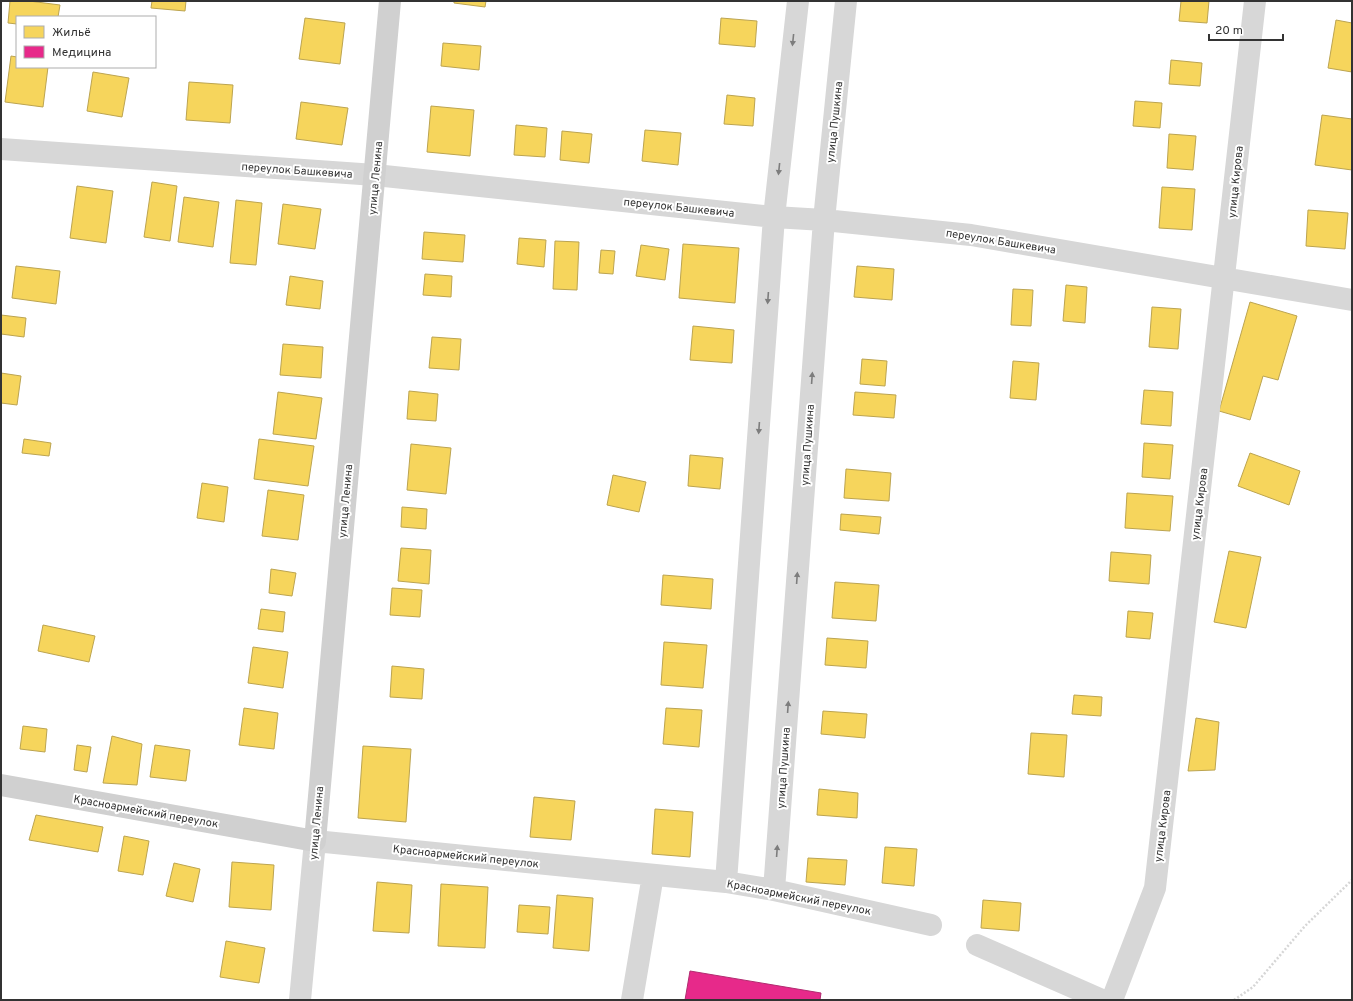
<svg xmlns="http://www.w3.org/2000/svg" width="1353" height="1001" font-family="Overpass,sans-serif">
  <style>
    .homes { fill: #f6d55c; stroke: #bca450 }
    .health { fill: #e7298a; stroke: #b12c70 }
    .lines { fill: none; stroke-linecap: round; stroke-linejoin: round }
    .path { stroke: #d6d6d6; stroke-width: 2.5; stroke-dasharray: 2 2; stroke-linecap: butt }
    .street { stroke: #d7d7d7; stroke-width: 22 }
    .secondary { stroke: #d0d0d0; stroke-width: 22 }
    .oneway { fill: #7d7d7d }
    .labels { text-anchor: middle; stroke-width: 4; stroke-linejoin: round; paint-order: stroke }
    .street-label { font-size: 11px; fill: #333; stroke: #fff }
  </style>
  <rect width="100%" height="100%" fill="#fff"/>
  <path class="homes" d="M10,1h19l31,4 -2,12h-41v7l-9,-1z
    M152,1h34l-1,10 -34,-3z
    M454,1h32l-1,6 -31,-4z
    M1181,1h28l-2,22 -28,-2z
    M305,18l40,5 -5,41 -41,-5z
    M721,18l36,3 -2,26 -36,-3z
    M1336,20l16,3v49l-24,-4z
    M443,43l38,3 -2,24 -38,-4z
    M11,56l6,1v10h31l-5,40 -38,-5z
    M1171,60l31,3 -2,23 -31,-2z
    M93,72l36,6 -7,39 -35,-6z
    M189,82l44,3 -3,38 -44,-3z
    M727,95l28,3 -2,28 -29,-2z
    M1135,101l27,2 -2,25 -27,-2z
    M301,102l47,6 -6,37 -46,-6z
    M431,106l43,4 -4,46 -43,-4z
    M1322,115l30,4v51l-37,-5z
    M516,125l31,3 -2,29 -31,-2z
    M645,130l36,3 -3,32 -36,-4z
    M562,131l30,3 -3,29 -29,-3z
    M1169,134l27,2 -3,34 -26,-2z
    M152,182l25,4 -7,55 -26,-4z
    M77,186l36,5 -7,52 -36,-5z
    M1162,187l33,2 -3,41 -33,-2z
    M184,197l35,5 -6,45 -35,-5z
    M236,200l26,3 -6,62 -26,-2z
    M283,204l38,5 -6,40 -37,-5z
    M1308,210l40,3 -3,36 -39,-3z
    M424,232l41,3 -2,27 -41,-3z
    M519,238l27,2 -2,27 -27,-3z
    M555,241l24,1 -2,48 -24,-1z
    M683,244l56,4 -4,55 -56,-5z
    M641,245l28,4 -4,31 -29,-4z
    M601,250l14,1 -2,23 -14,-1z
    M16,266l44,5 -4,33 -44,-6z
    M857,266l37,3 -2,31 -38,-3z
    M425,274l27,2 -1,21 -28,-2z
    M290,276l33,5 -3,28 -34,-4z
    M1066,285l21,2 -2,36 -22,-2z
    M1013,289l20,1 -2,36 -20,-1z
    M1250,302l47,14 -19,64 -15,-4 -13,44 -31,-9z
    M1152,307l29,2 -3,40 -29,-2z
    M1,315l25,3 -2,19 -23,-3z
    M693,326l41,4 -2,33 -42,-3z
    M432,337l29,2 -2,31 -30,-2z
    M283,344l40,3 -2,31 -41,-3z
    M862,359l25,2 -2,25 -25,-2z
    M1013,361l26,2 -3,37 -26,-2z
    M1,373l20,3 -4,29 -16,-2z
    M1144,390l29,2 -2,34 -30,-2z
    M409,391l29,3 -2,27 -29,-2z
    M278,392l44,6 -6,41 -43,-5z
    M855,392l41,3 -2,23 -41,-3z
    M24,439l27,4 -2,13 -27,-3z
    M259,439l55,7 -6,40 -54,-7z
    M1144,443l29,2 -3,34 -28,-2z
    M411,444l40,4 -5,46 -39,-4z
    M1250,453l50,18 -11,34 -51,-19z
    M690,455l33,3 -3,31 -32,-3z
    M846,469l45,4 -2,28 -45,-3z
    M613,475l33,7 -7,30 -32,-7z
    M202,483l26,4 -4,35 -27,-4z
    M268,490l36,5 -6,45 -36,-4z
    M1127,493l46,3 -3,35 -45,-3z
    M402,507l25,2 -1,20 -25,-2z
    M841,514l40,3 -2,17 -39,-4z
    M401,548l30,2 -2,34 -31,-3z
    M1229,551l32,6 -15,71 -32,-6z
    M1111,552l40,3 -2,29 -40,-3z
    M271,569l25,4 -4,23 -23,-3z
    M663,575l50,4 -2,30 -50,-4z
    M835,582l44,3 -3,36 -44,-3z
    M392,588l30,2 -2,27 -30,-2z
    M261,609l24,3 -2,20 -25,-3z
    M1128,611l25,2 -3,26 -24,-2z
    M43,625l52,11 -6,26 -51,-11z
    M827,638l41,3 -2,27 -41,-3z
    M664,642l43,3 -4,43 -42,-3z
    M253,647l35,5 -5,36 -35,-5z
    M392,666l32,3 -2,30 -32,-2z
    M1074,695l28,2 -1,19 -29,-2z
    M244,708l34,5 -4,36 -35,-4z
    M666,708l36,2 -3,37 -36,-3z
    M823,711l44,3 -2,24 -44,-4z
    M1196,718l23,4 -4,48 -27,1z
    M23,726l24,3 -2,23 -25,-3z
    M1031,733l36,2 -3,42 -36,-3z
    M112,736l30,8 -5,41 -34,-2z
    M77,745l14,2 -4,25 -13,-2z
    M155,745l35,5 -4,31 -36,-4z
    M363,746l48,3 -5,73 -48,-4z
    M819,789l39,4 -1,25 -40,-3z
    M534,797l41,4 -4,39 -41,-3z
    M655,809l38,3 -3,45 -38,-3z
    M36,815l67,12 -5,25 -69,-12z
    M124,836l25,5 -6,34 -25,-4z
    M885,847l32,2 -3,37 -32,-3z
    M808,858l39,2 -2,25 -39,-3z
    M232,862l42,3 -3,45 -42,-3z
    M174,863l26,6 -7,33 -27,-6z
    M377,882l35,3 -3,48 -36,-2z
    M441,884l47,3 -3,61 -47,-2z
    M557,895l36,3 -4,53 -36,-3z
    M983,900l38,3 -2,28 -38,-3z
    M519,905l31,2 -2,27 -31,-2z
    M226,941l39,7 -6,35 -39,-6z"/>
  <path class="health" d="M690,971l131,22 -1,7h-135z"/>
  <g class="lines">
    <path class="path" d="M1234,1000l19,-13 52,-61 47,-46"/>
    <path class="street" d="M1,149l374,26 399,42 50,3 147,15 381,65
      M726,882l48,-665 24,-216
      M774,890l50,-670 22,-219
      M977,945l125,55
      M300,1000l15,-159 411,41 48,8 157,35
      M632,1000l21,-125
      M1112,1000l43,-112 100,-887"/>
    <path class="secondary" d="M1,785l314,56 75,-840"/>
  </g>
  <defs><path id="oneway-solid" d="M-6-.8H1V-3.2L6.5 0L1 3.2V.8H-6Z"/></defs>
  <g class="oneway">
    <use href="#oneway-solid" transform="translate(793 40) rotate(96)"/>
    <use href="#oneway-solid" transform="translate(779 169) rotate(96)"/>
    <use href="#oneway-solid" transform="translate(768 298) rotate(94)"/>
    <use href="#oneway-solid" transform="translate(812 378) rotate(-86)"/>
    <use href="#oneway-solid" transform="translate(759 428) rotate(94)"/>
    <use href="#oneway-solid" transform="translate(797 578) rotate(-86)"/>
    <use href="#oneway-solid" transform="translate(788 707) rotate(-86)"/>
    <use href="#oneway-solid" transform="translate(777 851) rotate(-86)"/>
  </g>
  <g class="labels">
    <g class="street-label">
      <text transform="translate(834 122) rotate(-84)" y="4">улица Пушкина</text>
      <text transform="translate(297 170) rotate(4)" y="4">переулок Башкевича</text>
      <text transform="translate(375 178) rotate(-85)" y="4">улица Ленина</text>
      <text transform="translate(1235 182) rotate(-84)" y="4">улица Кирова</text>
      <text transform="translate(679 207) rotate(6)" y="4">переулок Башкевича</text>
      <text transform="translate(1001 241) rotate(9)" y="4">переулок Башкевича</text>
      <text transform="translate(807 445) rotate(-86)" y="4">улица Пушкина</text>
      <text transform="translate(345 501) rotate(-85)" y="4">улица Ленина</text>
      <text transform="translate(1199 504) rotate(-83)" y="4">улица Кирова</text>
      <text transform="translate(783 768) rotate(-86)" y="4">улица Пушкина</text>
      <text transform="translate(146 811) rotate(10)" y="4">Красноармейский переулок</text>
      <text transform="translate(316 823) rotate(-85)" y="4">улица Ленина</text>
      <text transform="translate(1162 826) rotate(-83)" y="4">улица Кирова</text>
      <text transform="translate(466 856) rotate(6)" y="4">Красноармейский переулок</text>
      <text transform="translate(799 897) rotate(11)" y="4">Красноармейский переулок</text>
    </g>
  </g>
  <rect width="1353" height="1001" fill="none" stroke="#333333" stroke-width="4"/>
  <rect x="16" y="16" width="140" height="52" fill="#ffffff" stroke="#adadad"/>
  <rect x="24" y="26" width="20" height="12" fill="#f6d55c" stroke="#adadad"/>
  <text x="52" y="36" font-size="12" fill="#333333">Жильё</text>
  <rect x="24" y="46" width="20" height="12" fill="#e7298a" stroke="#adadad"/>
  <text x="52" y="56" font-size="12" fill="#333333">Медицина</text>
  <path d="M1209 34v6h74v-6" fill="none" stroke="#333333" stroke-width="2"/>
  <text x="1215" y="34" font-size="12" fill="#333333" stroke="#ffffff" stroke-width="3" paint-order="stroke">20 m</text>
</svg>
